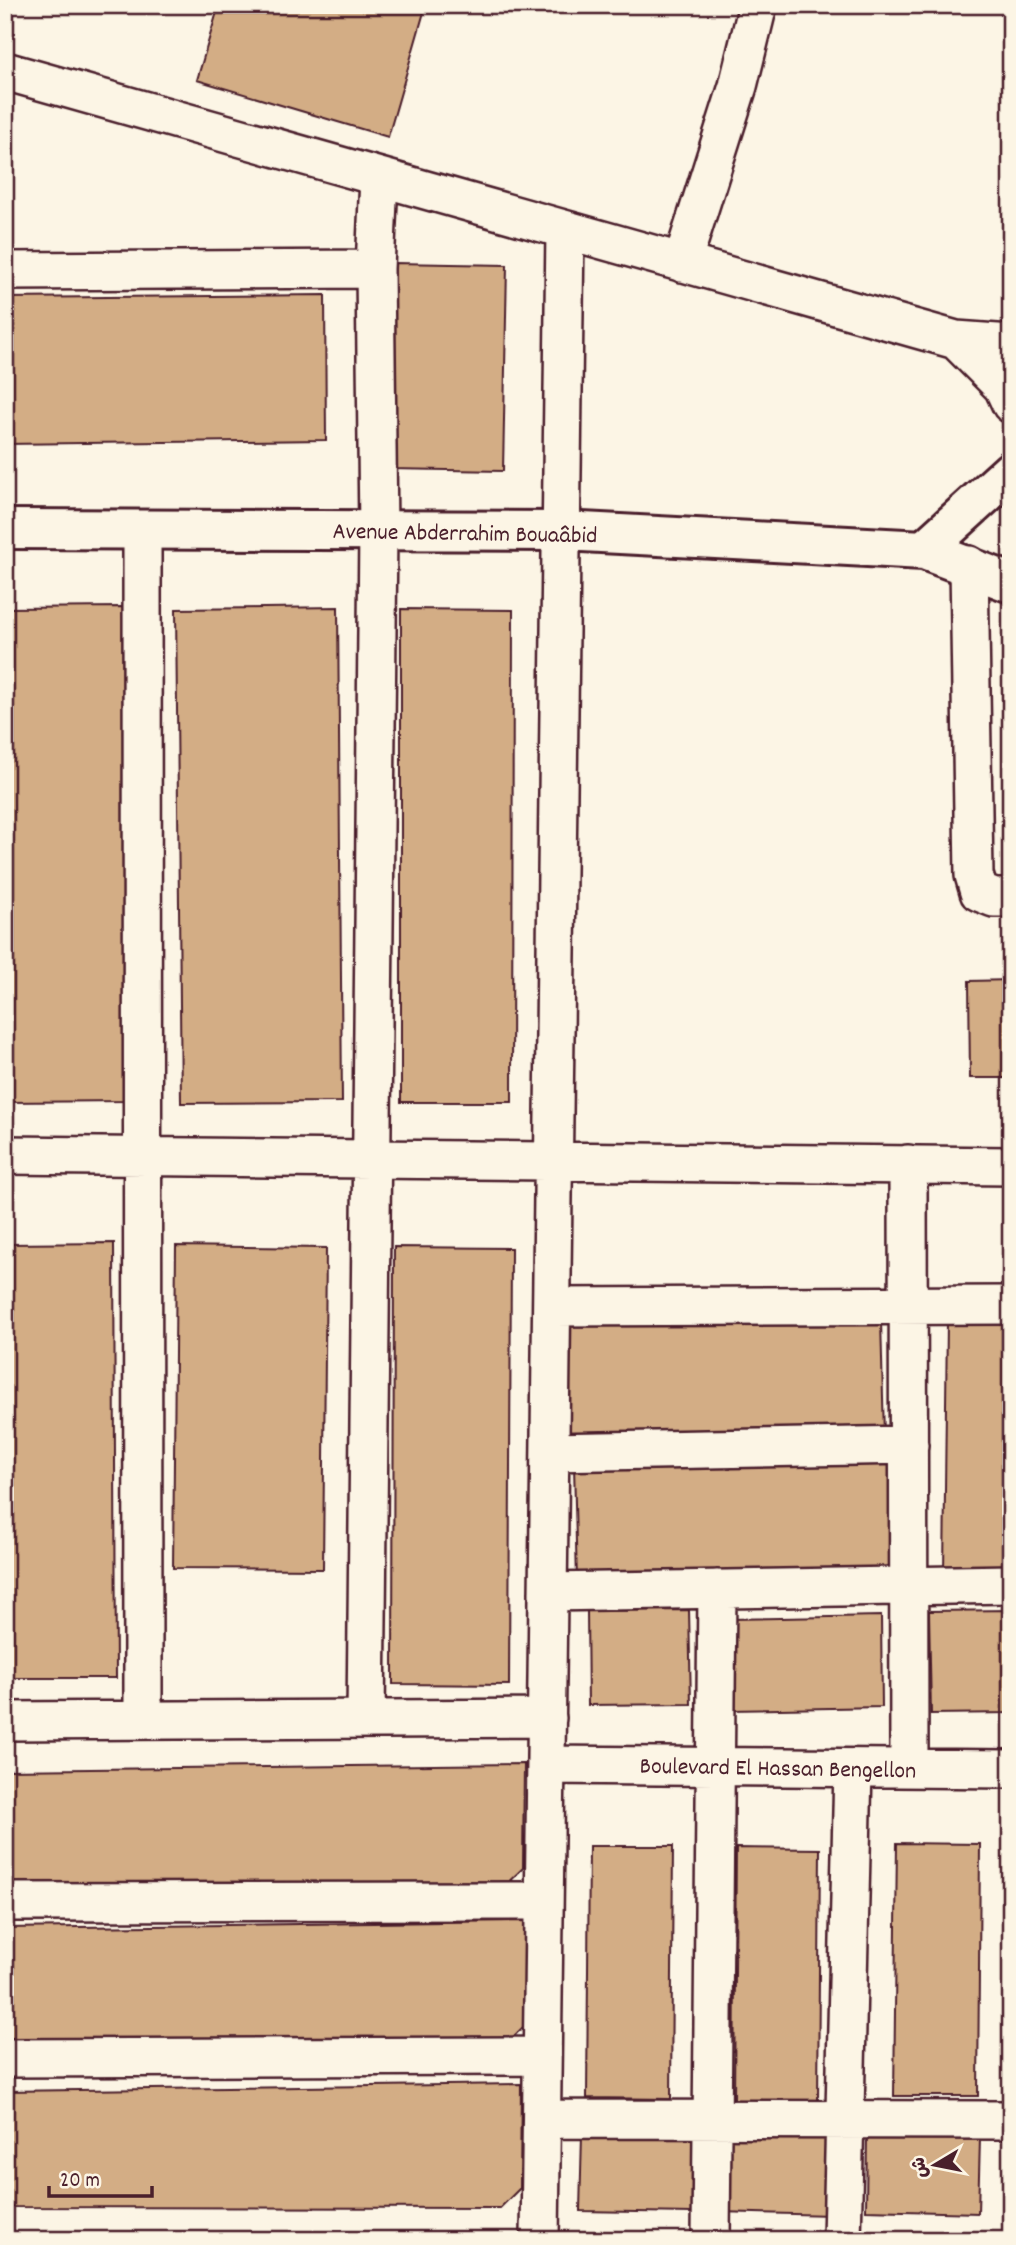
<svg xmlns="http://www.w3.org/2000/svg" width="1016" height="2245" font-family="Dekko,'Playpen Sans Arabic',sans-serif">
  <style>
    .building { fill: #d3ad85; stroke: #4a1f2b; stroke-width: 2 }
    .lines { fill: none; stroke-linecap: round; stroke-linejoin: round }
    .minor-casing { stroke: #4a1f2b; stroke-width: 42 }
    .tertiary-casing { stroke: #4a1f2b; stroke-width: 44 }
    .minor { stroke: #fcf5e5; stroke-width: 37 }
    .tertiary { stroke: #fcf5e5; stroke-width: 38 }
    .labels { text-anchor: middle; stroke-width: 5; stroke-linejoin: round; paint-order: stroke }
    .street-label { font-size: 24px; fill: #4a1f2b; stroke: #fcf5e5 }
  </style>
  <rect width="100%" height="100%" fill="#fcf5e5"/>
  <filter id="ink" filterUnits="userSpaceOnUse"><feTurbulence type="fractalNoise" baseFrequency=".0143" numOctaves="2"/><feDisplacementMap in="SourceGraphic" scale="14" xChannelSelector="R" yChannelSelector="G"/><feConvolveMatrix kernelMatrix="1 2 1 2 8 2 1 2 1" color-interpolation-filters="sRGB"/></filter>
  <g filter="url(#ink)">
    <path class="building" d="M219,5h207l-38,132 -191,-57z
      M394,263l113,2 -4,206 -113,-2z
      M325,295l1,145 -321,4v-146z
      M123,607l5,494 -123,1v-494z
      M338,607l4,495 -161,1 -5,-494z
      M401,609l112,1 -1,492h-111z
      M1011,980v98h-41l-1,-97z
      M114,1243l2,435h-111v-434z
      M176,1246l150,2 -3,321 -150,-1z
      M394,1247l117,1 -2,437 -116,-1z
      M881,1320l3,116 -315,6 -2,-116z
      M947,1321l64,1v253l-67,-1z
      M889,1458l3,117 -315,6 -3,-116z
      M689,1610l2,94 -103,1 -1,-94z
      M1011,1610v103l-80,1 -2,-103z
      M881,1616l1,91 -151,3 -1,-91z
      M524,1764l-1,104 -21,20 -497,-1v-117z
      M897,1843l83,1 -2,252h-84z
      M589,1846h84l-2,253 -84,-1z
      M736,1848l84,1 -2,253 -84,-2z
      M526,1921l-1,104 -20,20 -500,-1v-116z
      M521,2084l-1,104 -20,20 -495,-1v-116z
      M582,2135l112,3 -2,75 -112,-2z
      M867,2135l113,3 -2,75 -112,-3z
      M722,2136l112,3 -2,76 -112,-3z"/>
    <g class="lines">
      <defs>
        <path id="minor" d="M5,71l951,269 55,4
          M682,263l56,-177 20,-81
          M5,271l370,-2
          M956,340l47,47 8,17
          M142,530l1,1190
          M969,565l5,310 5,17 15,6h17
          M5,1155l1006,11
          M908,1164l1,604
          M552,1307l459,-2
          M550,1452l359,-7
          M548,1592l463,-8
          M366,1719l12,-1188 -3,-262 4,-92
          M5,1721l542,-3
          M546,1765l465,4
          M5,1902l539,-1
          M5,2058l537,-2
          M542,2119l469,1
          M540,2240l25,-2010
          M711,2240l6,-651
          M842,2240l11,-472"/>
        <path id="tertiary" d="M5,529l558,2 361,19 87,33
          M924,550l87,-79"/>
      </defs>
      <use href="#minor" class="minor-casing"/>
      <use href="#tertiary" class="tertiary-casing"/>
      <use href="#minor" class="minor"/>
      <use href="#tertiary" class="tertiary"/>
    </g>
  </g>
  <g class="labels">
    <g class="street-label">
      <text transform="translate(465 532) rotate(1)" y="8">Avenue Abderrahim Bouaâbid</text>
      <text transform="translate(778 1767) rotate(1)" y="8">Boulevard El Hassan Bengellon</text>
    </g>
  </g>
  <rect width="1016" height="2245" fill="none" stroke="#fcf5e5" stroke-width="28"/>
  <rect x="14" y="14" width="988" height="2217" fill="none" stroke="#4a1f2b" stroke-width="2.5" filter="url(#ink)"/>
  <g transform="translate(935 2165) rotate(260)" stroke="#fcf5e5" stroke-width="5" paint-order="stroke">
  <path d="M0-5L12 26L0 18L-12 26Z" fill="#4a1f2b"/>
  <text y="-10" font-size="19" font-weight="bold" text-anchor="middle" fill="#4a1f2b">ش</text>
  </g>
  <path d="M49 2186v10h103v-10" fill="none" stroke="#4a1f2b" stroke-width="3.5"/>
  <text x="60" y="2186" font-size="21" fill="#4a1f2b" stroke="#fcf5e5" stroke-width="5" paint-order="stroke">20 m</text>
</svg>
